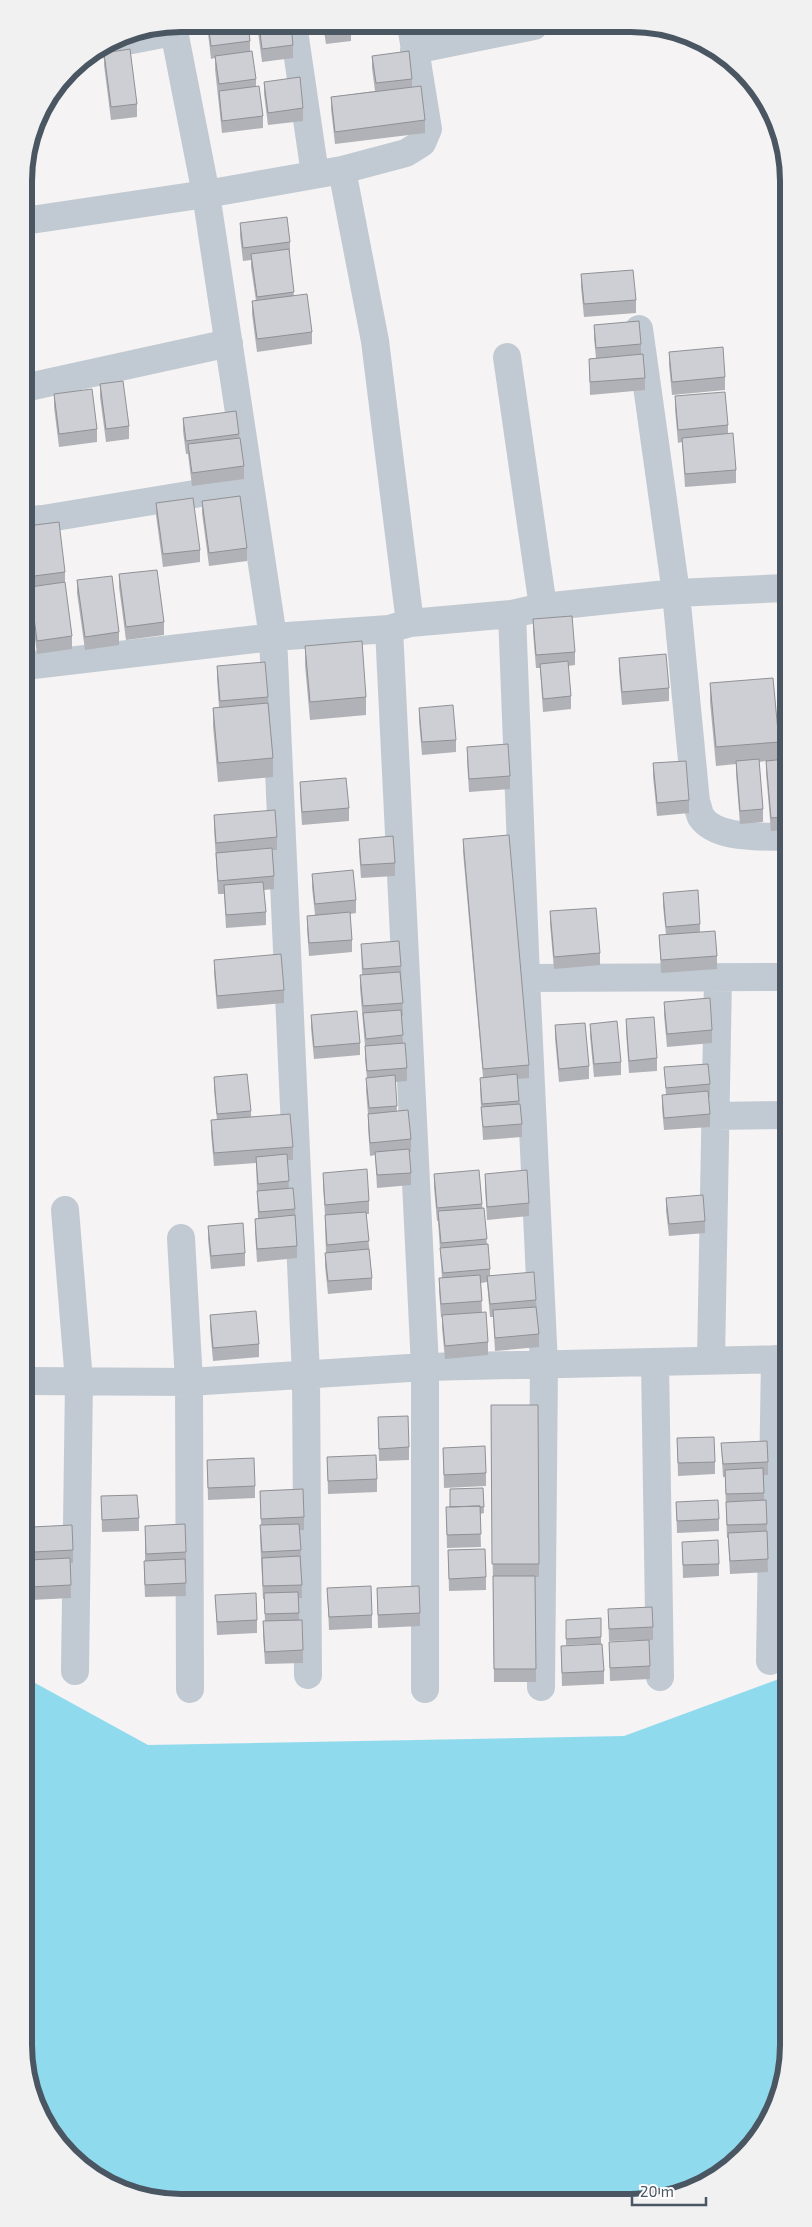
<svg xmlns="http://www.w3.org/2000/svg" width="812" height="2227" font-family="'Exo 2',sans-serif">
  <style>
    .water { fill: #90daee }
    .lines { fill: none; stroke-linecap: round; stroke-linejoin: round }
    .minor { stroke: #c1cad2; stroke-width: 28 }
    .wall { fill: #b0b2b7 }
    .building { fill: #cdcfd5; stroke: #909195 }
    .rim { fill: none; stroke: #4a5661; stroke-width: 6 }
  </style>
  <rect width="100%" height="100%" fill="#f5f3f3"/>
  <path class="water" d="M787,1676l1,379 -12,50 -27,44 -40,33 -48,18h-510l-39,-13 -42,-30 -25,-33 -18,-48 -1,-398 122,67 476,-9z"/>
  <g class="lines">
    <path class="minor" d="M293,24l22,150
      M173,26l33,168 67,443 33,738 2,300
      M106,45l67,-13
      M414,50l120,-24
      M342,170l64,-17 16,-10 6,-14 -17,-104
      M24,221l182,-27 136,-24 33,171 35,282
      M639,329l37,264 20,209c2,4 3,11 5,15 16,23 61,19 85,20
      M507,357l36,250
      M24,388l205,-45
      M25,520l18,-1 206,-34
      M512,614l14,364 18,387 -3,322
      M389,629l36,738v322
      M25,666l248,-29 116,-8 21,-6 102,-9 31,-7 133,-14 110,-5
      M526,978l260,-1
      M715,1116l72,-1
      M65,1210l14,171 -4,290
      M181,1238l8,144 1,307
      M711,1360l7,-382
      M655,1362l5,315
      M26,1381l163,1 236,-15 362,-8
      M770,1661l5,-302"/>
  </g>
  <path class="wall" d="M207,24h41l2,17v10l6,28v8l7,29v12l-41,5 -7,-64v-11l-4,1z
    M258,24h33l2,21v13l-31,4 -4,-30z
    M323,25h28v16l-25,3z
    M104,53l33,51v13l-26,3 -7,-55z
    M372,56l40,23v8l13,33v13l-90,11 -4,-35v-12l44,-6 -3,-23z
    M264,82l39,26v13l-35,4 -4,-31z
    M240,223l50,19v12h-1l5,42 18,36v12l-55,8 -5,-38v-13h4l-5,-34v-7l-8,1 -3,-25z
    M581,274l55,26v13l-52,4 -3,-30z
    M594,325l47,19v10l4,24v12l-55,5 -1,-36 7,-1 -2,-20z
    M669,352l56,25v13l-53,5 -3,-30z
    M100,384l29,42v13l-23,3 -6,-45z
    M54,394l43,35v13l-38,5 -5,-40z
    M675,396l53,29v9l8,36v13l-51,4 -3,-45 -4,1 -3,-34z
    M183,418l56,16 5,32v13l-52,7 -4,-32h-2l-3,-23z
    M202,501l45,47v13l-38,5 -7,-53z
    M156,503l44,47v12l-37,5 -7,-52z
    M27,526l38,46v12l7,52v13l-35,5 -7,-54v-13h4l-7,-48z
    M119,574l45,48v13l-38,5 -7,-53z
    M77,580l42,52v13l-34,5 -8,-57z
    M533,619l42,33v13l-7,1 3,30v13l-28,3 -3,-44h-4l-3,-36z
    M305,646l61,51v18l-56,5 -5,-55z
    M619,658l50,30v13l-47,4 -3,-34z
    M217,666l51,31 5,61v19l-55,5 -5,-56v-18l6,-1 -2,-28z
    M710,683l69,59v18l7,-1v71l-15,1 -5,-58v-12l-7,1 4,47v13l-23,2 -4,-50v-10l-20,2 -6,-64z
    M419,708l37,32v12l-34,3 -3,-34z
    M467,747l43,29v13l-41,3 -2,-32z
    M653,763l36,37v13l-32,3 -4,-40z
    M300,782l49,26v13l-47,4 -2,-30z
    M214,815l63,22v13h-5l2,26v13l-10,1 2,22v13l-40,3 -2,-34h-6l-4,-66z
    M359,839l36,24v13l-34,2 -2,-26z
    M463,839l66,226v13l-12,1 5,45v13l-39,3 -3,-50v-12l3,-1 -20,-225z
    M312,874l44,26v13l-6,1 2,26v12l-43,4 -2,-27v-13l8,-1 -3,-28z
    M663,893l37,31v8l17,24v13l-56,4 -2,-38h7l-3,-29z
    M550,911l50,42v12l-46,4 -4,-45z
    M361,944l40,22 2,50h-2l2,27 4,25v13l-12,1 2,29 14,28v13h-2l2,21v12l-34,3 -2,-33 -5,1 -2,-29v-13l-2,-24 1,-12 -2,-19v-13l-5,-58v-13h2z
    M214,960l70,30v13l-67,6 -3,-36z
    M664,1002l48,28v13l-45,4 -3,-32z
    M311,1015l49,28v12l-46,4 -3,-31z
    M626,1019l31,39v13l-28,2 -3,-41z
    M590,1024l31,38v13l-27,2 -4,-41z
    M555,1025l34,41v13l-30,3 -4,-44z
    M664,1067l46,17v13h-2l2,17v13l-46,3 -2,-22v-13h4z
    M214,1077l37,34v6l42,30v13h-6l2,29 6,20 2,37v12l-40,4 -2,-30v-13l3,-1 -2,-55 -42,3 -3,-33v-13h6l-3,-30z
    M323,1173l46,28v13h-3l6,64v12l-44,4 -3,-28v-13h1l-1,-25v-13l-2,-29z
    M434,1174l48,30 8,65v7l46,24 3,34v13l-44,4 -2,-34h-3l-3,-35 -6,1 1,29 6,30v13l-43,4 -3,-31v-11h-1l-2,-26v-13h3l-4,-57h-1l-3,-34z
    M485,1174l44,29v13l-42,4 -2,-33z
    M666,1198l39,23v12l-36,3 -3,-25z
    M208,1226l37,27v13l-34,3 -3,-30z
    M210,1315l49,29v13l-46,4 -3,-33z
    M491,1405h47l1,172h-4l1,105h-42z
    M378,1417l31,30v13l-30,1z
    M677,1438l38,24v12l-37,2z
    M721,1443l47,19v13h-4v25h2l2,72 -38,2 -2,-36h-1l-2,-61h-2z
    M443,1448l43,25v13l-42,2z
    M327,1457l50,22v13l-49,2z
    M207,1460l48,26v12l-47,2z
    M483,1488l1,25 -4,1 1,33 -34,1 -1,-41h4z
    M260,1491l44,26v13h-4l2,68h-3v22l4,30v13l-38,1 -2,-30v-13h2l-1,-22h-1l-3,-61v-13h1z
    M101,1496l38,22v13l-37,1z
    M676,1502l43,17v12l-42,2z
    M26,1520h2l1,40h4l-1,-33 41,23v13h-3l1,35 -41,2 -1,-32h-3z
    M145,1526l41,26v13h-1l1,31 -41,1 -1,-24v-12h1z
    M682,1542l37,22v12l-36,2z
    M448,1550l38,27v13l-37,1z
    M327,1588l45,27v13l-43,2z
    M377,1588l43,25v13l-42,2z
    M215,1595l42,25v13l-40,2z
    M608,1609l45,18v13l-44,1z
    M601,1618v26l-35,1v-25z
    M609,1642l41,24v13l-40,2z
    M561,1646l43,25v13l-42,2z"/>
  <path class="building" d="M208,24h40l2,17 -39,5z
    M259,24h32l2,21 -31,4z
    M325,25h26v3l-25,4z
    M130,49l7,55 -26,3 -7,-54z
    M252,51l4,28 -37,5 -4,-28z
    M409,51l3,28 -36,4 -4,-27z
    M300,77l3,31 -35,5 -4,-31z
    M259,86l4,30 -41,5 -3,-30z
    M421,86l4,34 -90,12 -4,-35z
    M287,217l3,25 -47,6 -3,-25z
    M289,249l5,43 -37,5 -6,-43z
    M633,270l3,30 -52,4 -3,-30z
    M307,294l5,38 -55,7 -5,-38z
    M639,321l2,23 -45,4 -2,-23z
    M723,347l2,30 -53,5 -3,-30z
    M643,354l2,24 -55,4 -1,-23z
    M123,381l6,45 -23,3 -6,-45z
    M92,389l5,40 -38,5 -5,-40z
    M725,392l3,33 -50,5 -3,-34z
    M236,411l3,23 -53,7 -3,-23z
    M733,433l3,37 -51,4 -3,-36z
    M240,438l4,28 -52,7 -4,-29z
    M240,496l7,52 -38,5 -7,-52z
    M193,498l7,52 -37,4 -7,-51z
    M59,522l6,50 -31,4 -7,-50z
    M157,570l7,52 -38,5 -7,-53z
    M112,576l7,56 -34,5 -8,-57z
    M65,582l7,54 -35,5 -7,-54z
    M572,616l3,36 -39,3 -3,-36z
    M362,641l4,56 -56,5 -5,-56z
    M666,654l3,34 -47,4 -3,-34z
    M568,661l3,35 -28,3 -3,-35z
    M265,662l3,35 -48,4 -3,-35z
    M773,678l6,64 -63,5 -6,-64z
    M268,703l5,55 -55,5 -5,-55z
    M453,705l3,35 -34,2 -3,-34z
    M508,744l2,32 -41,3 -2,-32z
    M759,759l4,50 -23,2 -4,-50z
    M786,759v58l-15,1 -5,-57z
    M686,761l3,39 -32,3 -4,-40z
    M346,778l3,30 -47,4 -2,-30z
    M275,810l2,27 -61,6 -2,-28z
    M509,835l20,230 -46,4 -20,-230z
    M393,836l2,27 -34,2 -2,-26z
    M272,848l2,28 -56,5 -2,-28z
    M353,870l3,30 -41,4 -3,-30z
    M263,882l3,30 -40,3 -2,-30z
    M698,890l2,34 -34,3 -3,-34z
    M596,908l4,45 -46,4 -4,-46z
    M350,912l2,28 -43,3 -2,-27z
    M715,931l2,25 -56,4 -2,-25z
    M399,941l2,25 -38,3 -2,-25z
    M281,954l3,36 -67,6 -3,-36z
    M400,972l3,31 -40,3 -3,-31z
    M710,998l2,32 -45,4 -3,-32z
    M401,1010l2,25 -37,4 -3,-26z
    M357,1011l3,32 -46,4 -3,-32z
    M654,1017l3,41 -28,3 -3,-42z
    M617,1021l4,41 -27,2 -4,-40z
    M585,1023l4,43 -30,3 -4,-44z
    M405,1043l2,25 -40,3 -2,-25z
    M708,1064l2,20 -44,4 -2,-21z
    M247,1074l4,37 -34,3 -3,-37z
    M517,1074l2,27 -37,3 -2,-26z
    M395,1075l2,31 -28,2 -3,-30z
    M708,1091l2,23 -46,4 -2,-23z
    M520,1104l2,20 -39,3 -2,-20z
    M408,1110l3,29 -41,4 -2,-29z
    M290,1114l3,33 -79,6 -3,-33z
    M409,1149l2,24 -34,2 -2,-23z
    M287,1154l2,27 -31,3 -2,-27z
    M367,1169l2,32 -44,4 -2,-32z
    M479,1170l3,34 -45,4 -3,-34z
    M527,1170l2,33 -42,4 -2,-33z
    M293,1188l2,21 -36,3 -2,-21z
    M703,1195l2,26 -36,3 -3,-26z
    M484,1208l3,31 -46,4 -3,-32z
    M366,1212l3,29 -42,4 -2,-30z
    M295,1215l2,31 -40,3 -2,-30z
    M243,1223l2,30 -34,3 -3,-30z
    M488,1244l2,25 -47,4 -3,-25z
    M369,1249l3,29 -44,3 -3,-28z
    M534,1272l2,28 -46,4 -3,-28z
    M480,1275l2,26 -41,3 -2,-26z
    M536,1307l3,27 -44,4 -2,-28z
    M256,1311l3,33 -46,4 -3,-33z
    M486,1312l2,30 -43,4 -3,-31z
    M491,1405h47l1,159h-47z
    M408,1416l1,31 -30,2 -1,-32z
    M714,1437l1,25 -37,1 -1,-25z
    M767,1441l1,21 -45,2 -2,-21z
    M485,1446l1,27 -42,2 -1,-27z
    M376,1455l1,24 -49,2 -1,-24z
    M254,1458l1,28 -47,2 -1,-28z
    M763,1468l1,25 -38,1 -1,-24z
    M483,1488l1,19h-4v-1l-30,1v-18z
    M303,1489l1,28 -43,2 -1,-28z
    M137,1495l2,23 -37,2 -1,-24z
    M718,1500l1,19 -42,2 -1,-19z
    M766,1500l1,24 -40,1 -1,-23z
    M480,1506l1,28 -34,1 -1,-28z
    M26,1520h2l1,35h-3z
    M185,1524l1,28 -40,2 -1,-28z
    M299,1524l2,26 -39,2 -2,-27z
    M72,1525l1,25 -39,2 -2,-25z
    M767,1531l1,28 -38,2 -2,-28z
    M718,1540l1,24 -36,1 -1,-23z
    M485,1549l1,28 -37,2 -1,-29z
    M300,1556l2,29 -39,1 -1,-28z
    M70,1558l1,27 -41,2 -1,-27z
    M185,1559l1,24 -41,2 -1,-24z
    M493,1576h42l1,93h-42z
    M371,1586l1,29 -43,2 -2,-29z
    M419,1586l1,27 -42,2 -1,-27z
    M298,1592l1,21 -34,1 -1,-21z
    M256,1593l1,27 -40,2 -2,-27z
    M652,1607l1,20 -44,2 -1,-20z
    M601,1618v19l-35,2v-19z
    M302,1620l1,30 -38,2 -2,-31z
    M649,1640l1,26 -40,2 -1,-26z
    M602,1644l2,27 -42,2 -1,-27z"/>
  <path d="M0 0H812V2227H0ZM181 32H631A149 149 0 0 1 780 181V2045A149 149 0 0 1 631 2194H181A149 149 0 0 1 32 2045V181A149 149 0 0 1 181 32Z" fill="#f1f1f2" fill-rule="evenodd"/>
  <path class="rim" d="M181 32H631A149 149 0 0 1 780 181V2045A149 149 0 0 1 631 2194H181A149 149 0 0 1 32 2045V181A149 149 0 0 1 181 32Z"/>
  <path d="M632 2197v8h74v-8" fill="none" stroke="#4a5661" stroke-width="2.5"/>
  <text x="640" y="2197" font-size="15" fill="#4a5661" stroke="#ffffff" stroke-width="4" paint-order="stroke">20 m</text>
</svg>
